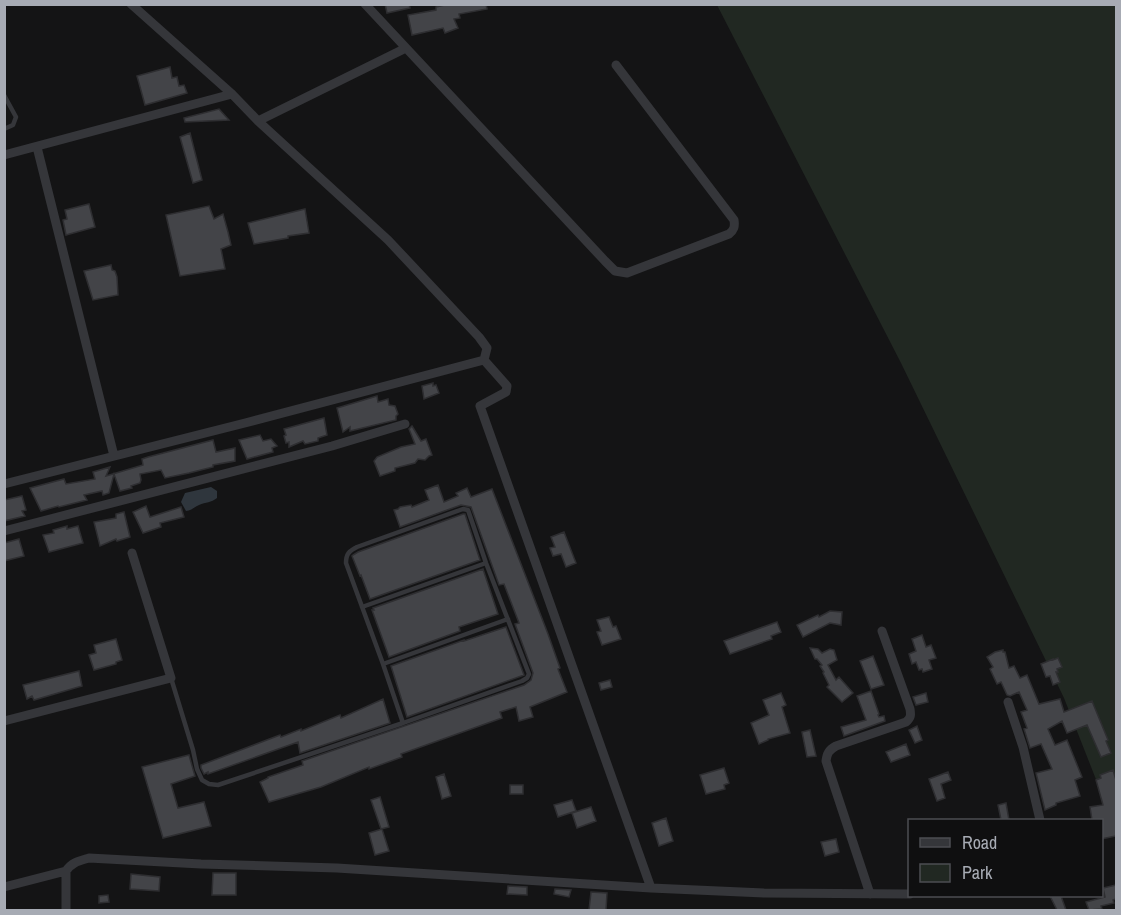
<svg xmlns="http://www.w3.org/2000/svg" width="1121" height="915" font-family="'Archivo Narrow',sans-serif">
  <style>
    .green { fill: #212822 }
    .water { fill: #2f363d }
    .building { fill: #434448; stroke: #2e2e31; stroke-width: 1.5 }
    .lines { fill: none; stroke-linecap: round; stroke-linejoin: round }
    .lane { stroke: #35363a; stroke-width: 4.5 }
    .street { stroke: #35363a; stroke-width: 9 }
  </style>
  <rect width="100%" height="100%" fill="#141415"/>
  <path class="green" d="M717,5h399v833l-19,-56 -33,-84 -163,-335z"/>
  <path class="water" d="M211,487l6,4v7c-6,5 -11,4 -18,7 -5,2 -6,5 -13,6l-5,-9 4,-9z"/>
  <path class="building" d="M385,4h24l1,4 -23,5z
    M449,4h37l1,5 -28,5 1,4 -6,1 4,9 -13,5 -2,-5 -31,7 -4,-20 28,-5v-3z
    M170,67l2,11 5,-1 2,9 5,-1 3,8 -42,12 -8,-29z
    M219,109l10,11 -44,2 -1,-4z
    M190,133l12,47 -9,3 -13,-46z
    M89,204l6,23 -29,8 -3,-15 4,-1 -2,-9z
    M209,206l5,13 9,-5 5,18 3,13 -10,4 4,20 -45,7 -14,-61z
    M305,209l4,24 -21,3v2l-34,6 -6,-21z
    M111,265l1,5 3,1 2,6 1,18 -25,5 -9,-29z
    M433,383v3l3,-1 3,8 -15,6 -2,-13z
    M377,396l1,6 10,-3 1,6 6,1 3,8 -2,2v4l-46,11v-4l-7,5 -6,-24z
    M324,418l3,17 -9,3v3l-13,3 -2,-3 -14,6v-5l-3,1 -2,-7 2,-1 -2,-6z
    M412,426l9,15 5,-2 6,16 -3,1 -4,4 -7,-1 -3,4 -20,5v3l-15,5 -6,-15 3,-4 24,-10 14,-3 -6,-15z
    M260,435l3,6 8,-2 6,7 -5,2 1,4 -26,7 -8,-19z
    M213,440l3,12 19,-4v13l-22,4v2l-24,6 -24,5 -4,-8 -21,4 1,6 -1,3 -9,3 1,2 -12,3 -6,-17 -5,19 -6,2 -1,-4 -18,4 3,5 -28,7 -1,-1 -17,5 -11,-23 34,-9 2,5 29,-5 -2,-7 17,-5 -4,9 37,-11 -1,-6 6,-2z
    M438,485l6,17 14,-6 -2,-3 11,-5 4,9 21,-8 56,145 12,34 -2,1 9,23 -37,15 3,10 -14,4 -3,-14 -16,5 2,6 -101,36 1,3 -33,12v-2l-48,20 -52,15 -9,-20 8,-4v-1l35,-12 -1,-4 222,-76 7,-5 2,-7 -18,-49 4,-1 -15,-39 -5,1 -28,-78 -10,-2 -61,22 -6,-17 4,-1 2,-2 11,-2 1,2 17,-7 -4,-10z
    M22,496l4,14 -4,1 3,5 -21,5v-21z
    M146,506l4,11 31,-10 3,10 -24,6 1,4 -18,6 -10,-21z
    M124,512l6,25 -13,4 -1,-2 -16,7 -6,-24 22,-4v-4z
    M463,514h2l15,46 -110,39 -9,-24 -1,1 -8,-20 1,-1 5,-3z
    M67,526v3l11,-3 5,17 -34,9 -6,-17 11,-2 -1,-3z
    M564,532l12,31 -10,4 -5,-13 -8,2 -3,-8 5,-1 -4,-10z
    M19,539l5,17 -20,5v-18z
    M483,569l15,45 -39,13 1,4 -71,26 -17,-47h2l-1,-2z
    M830,611l12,1 -1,13 -11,-2 -27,14 -6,-12 21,-10 1,2z
    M609,617l4,10 3,-1 5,13 -19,6 -5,-13 4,-1 -4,-11z
    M777,622l4,10 -10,4 1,3 -42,15 -6,-13z
    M506,627l18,48 -117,42 -16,-51 73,-26v1z
    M922,635l4,12 5,-2 5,13 -7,2 3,9 -9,3 -1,-3 -3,1 -3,-8 -4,2 -3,-10 7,-3 -4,-12z
    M116,639l6,21 -6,2v2l-22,6 -5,-15 7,-2 -2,-8z
    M810,648l8,1 4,4 8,-4 4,1 3,10 -9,5 8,15 3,-3 14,16 -11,9 -15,-15 2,-2 -6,-12 1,-1 -4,-6 2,-1 -5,-6h-2z
    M1003,650v2h2l4,16 5,-2 6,12 7,-3 12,29 21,-5 4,13 28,-11 16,39 -2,1 5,12 -10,4 -14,-32 -20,8 -5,-12 -14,8 7,16 12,-5 15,37 -7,3 5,16 -24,7v2l-11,5 -9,-37 16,-4 -11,-25 -11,4 -6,-19 3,-1 -6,-16 6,-2 -8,-18 -9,4 -3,-1 -6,-13 -4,2 -7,-15 3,-2 -6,-10 8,-5z
    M873,656l11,29 -13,4 -11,-28z
    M1058,658l4,9 -5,2 1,3h-2l4,10 -7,3 -3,-9 -4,1 -5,-13 12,-5v1z
    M79,671l3,15 -48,14 -2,-4 -5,3 -4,-14z
    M610,680l2,7 -11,3 -2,-7z
    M871,691l8,23 -1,1 1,2 5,-1 1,5 -41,15 -3,-9 25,-7 -9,-24z
    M781,693l5,12 -4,2 8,26 -22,6v1l-9,4 -8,-21 18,-8 -6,-15z
    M926,693l2,9 -12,3 -3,-8z
    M383,699l7,24 -90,30 -2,-11 -90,32v-2l-4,2 -3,-6v-3l79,-30 1,2 20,-8v2l39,-16 1,3z
    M917,726l5,14 -7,3 -6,-13z
    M810,730l6,26 -9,1 -5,-25z
    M906,744l4,11 -19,7 -5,-10z
    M189,755l6,21 -24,8 7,24 26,-6 7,24 -48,12 -21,-71z
    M724,768l5,15 -5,2 1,4 -19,5 -6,-19z
    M1113,770l3,10v56l-15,3v-19h-9l-2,-13 13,-2 -7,-25 5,-2 -1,-3z
    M948,772l3,8 -10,4 4,14 -8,3 -8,-22z
    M444,774l7,22 -9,3 -6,-22z
    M510,785h13v9h-13z
    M380,797l9,30 -8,2 -10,-29z
    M572,800l4,11 -18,6 -4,-12z
    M1006,803l3,17h-8l-3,-15z
    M591,807l5,14 -19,7 -5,-15z
    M666,818l7,23 -14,5 -7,-23z
    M382,829l7,22 -14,4 -6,-22z
    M836,839l3,13 -14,4 -4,-14z
    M213,873h23v22h-24z
    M131,874l29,3 -1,14 -29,-2z
    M1116,885v14l-3,1 1,3 -13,3 1,3 -13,1 -3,-8 19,-5 -2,-9z
    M508,886l19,1v8l-20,-1z
    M555,889l16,1 -2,7 -15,-3z
    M591,892l16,1 -1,17h-17z
    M108,895l1,7 -10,1v-7z
    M1050,896h11l5,14h-9z"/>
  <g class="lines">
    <path class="lane" d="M4,95l12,22 -3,8 -9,4
      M463,509l5,1 18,53 43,111 -2,4 -5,3 -119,42 -20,-59 -37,-101c0,-9 3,-12 11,-16z
      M362,607l124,-44
      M383,664l125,-45
      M171,678l22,72 4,19 5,11 7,4 9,1 185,-62"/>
    <path class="street" d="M131,4l101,90 26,27 130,119 91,97 8,11 -3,12 23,26 -1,6 -26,14 171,482
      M365,4l240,257 10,10 12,2 102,-39c5,-4 6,-7 5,-14l-118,-155
      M258,121l148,-73
      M37,147l77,309
      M4,155l228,-61
      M4,484l241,-61 239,-63
      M4,531l328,-85 73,-22
      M1008,702l15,45 17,73
      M4,721l167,-43 -39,-125
      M4,887l62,-16c6,-9 13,-10 23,-13l112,6 136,4 314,20 113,5 146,1
      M870,894l-44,-133c1,-8 3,-11 10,-15l70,-24c5,-4 5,-7 4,-13l-28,-78
      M66,910v-39"/>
  </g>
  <rect width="1121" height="915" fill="none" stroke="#a7abb4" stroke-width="12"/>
  <rect x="908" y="819" width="195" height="78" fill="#0f0f10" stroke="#4c4d52" stroke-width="1.5"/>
  <rect x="920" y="838" width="30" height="9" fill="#35363a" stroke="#4c4d52" stroke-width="1.5"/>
  <text x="962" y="849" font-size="18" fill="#a7abb4">Road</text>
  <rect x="920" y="864" width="30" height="18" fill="#212822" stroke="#4c4d52" stroke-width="1.5"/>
  <text x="962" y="879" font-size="18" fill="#a7abb4">Park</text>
</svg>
